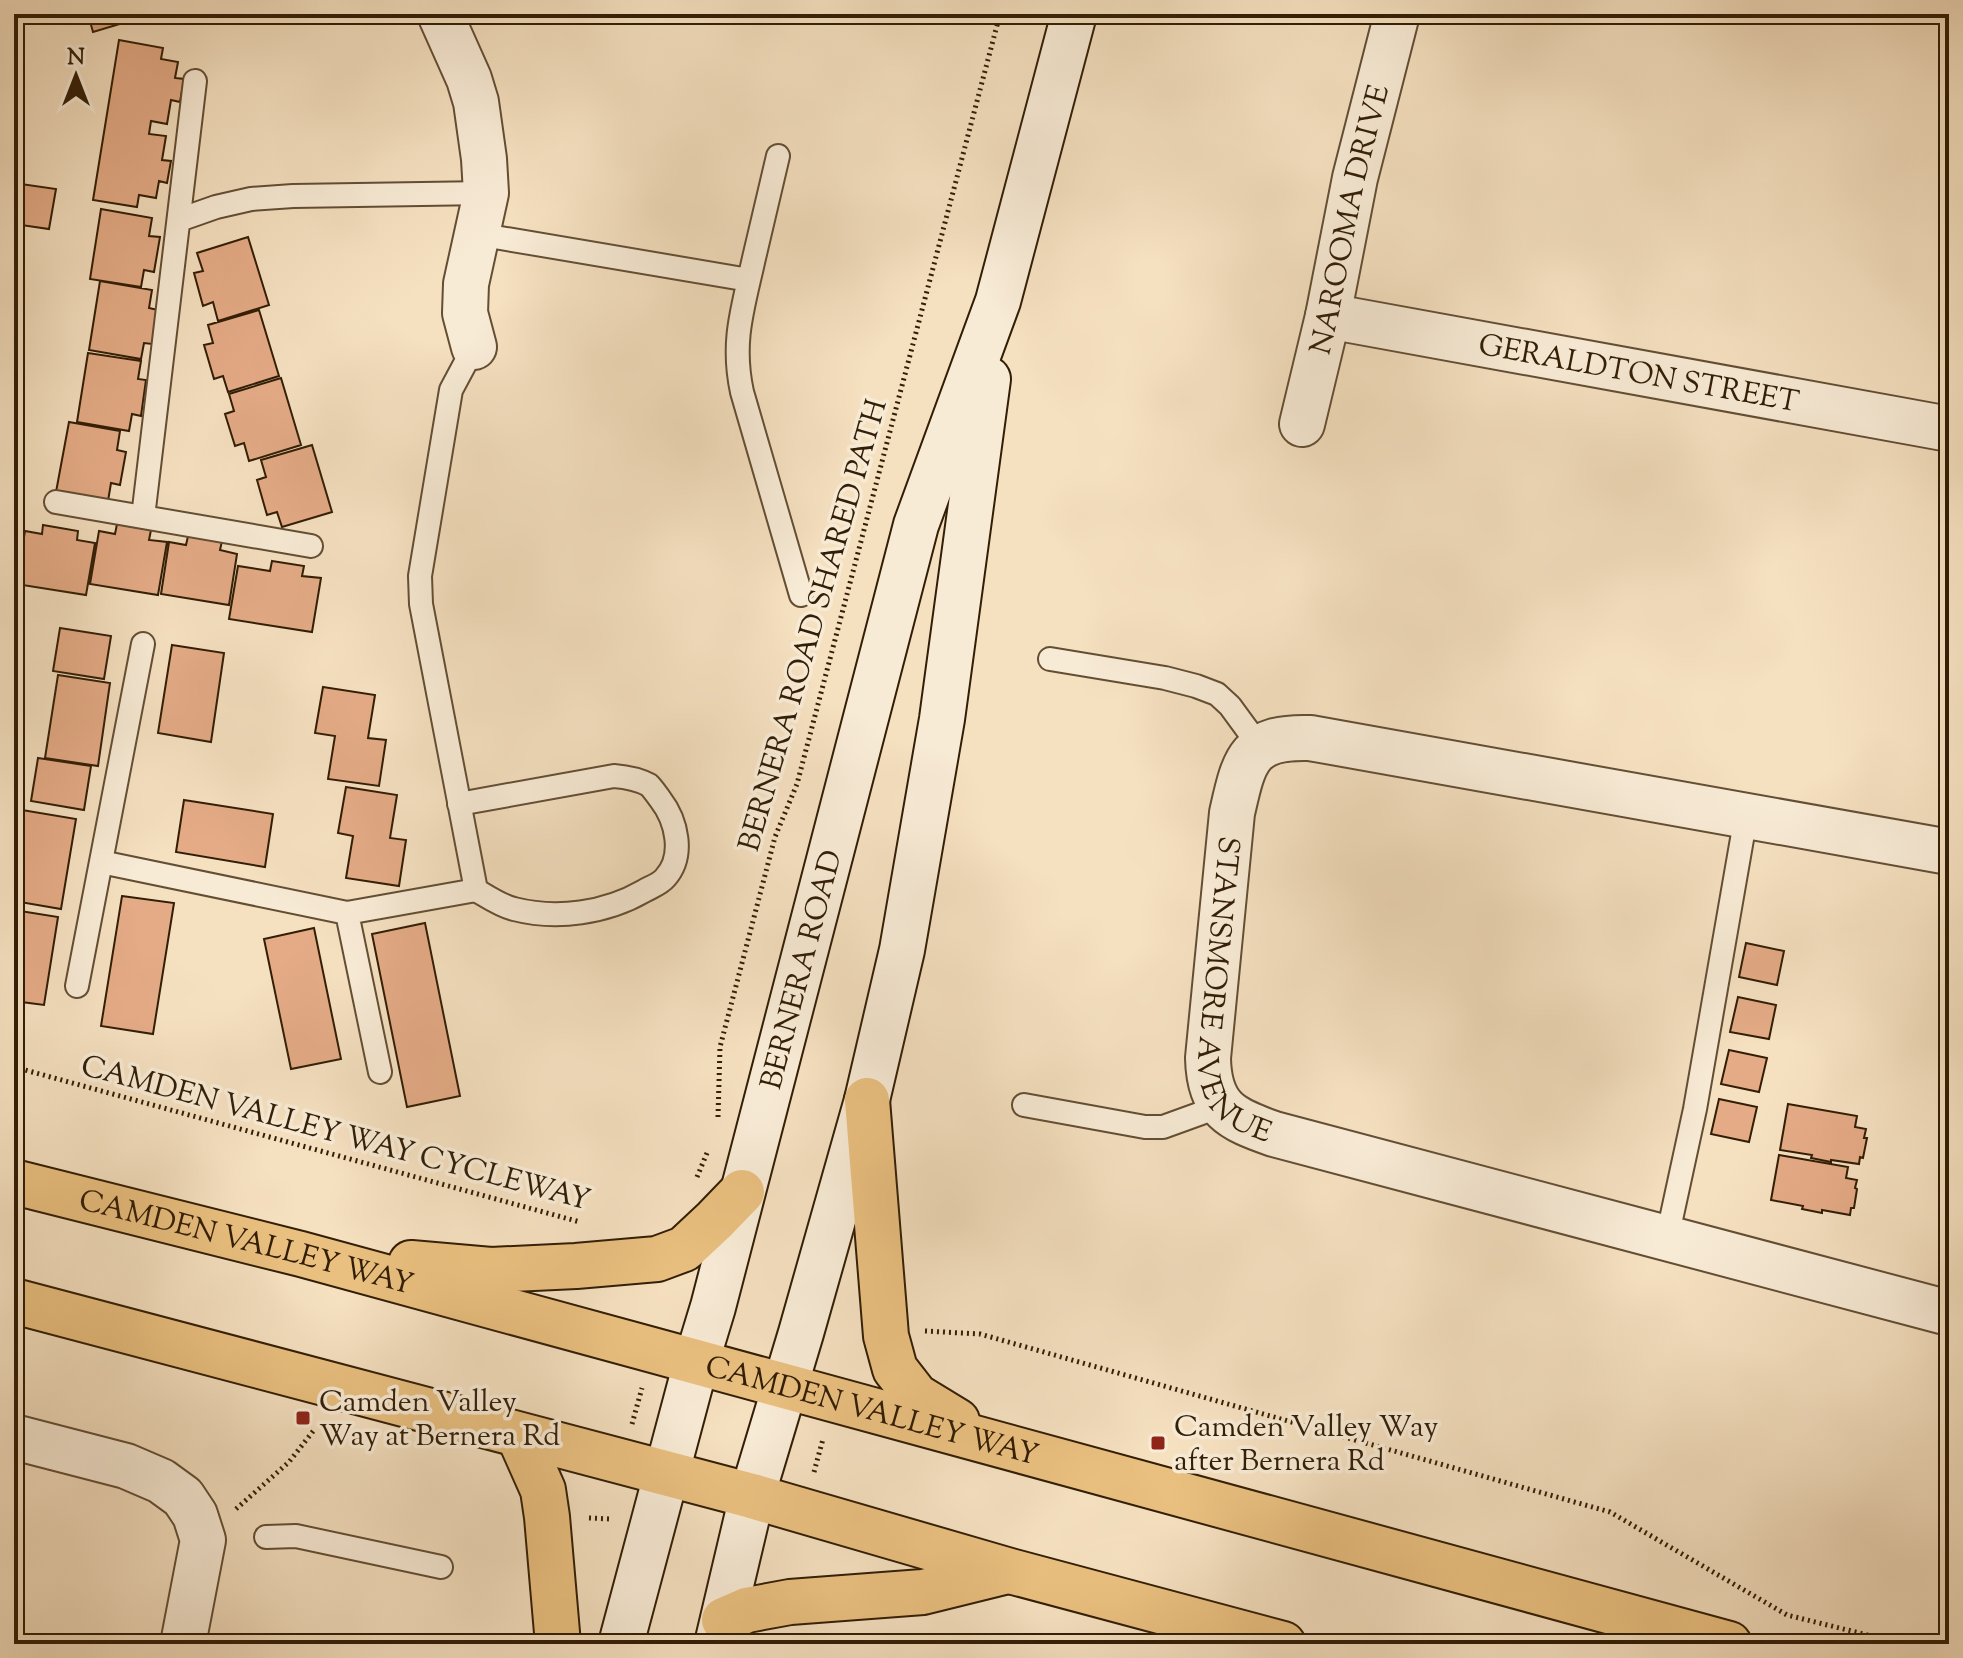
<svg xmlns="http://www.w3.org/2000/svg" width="1963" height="1658" font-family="'Sorts Mill Goudy',serif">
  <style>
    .building { fill: #e4ab86; stroke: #321e06; stroke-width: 2 }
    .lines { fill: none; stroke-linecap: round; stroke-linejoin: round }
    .lane-casing { stroke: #634e34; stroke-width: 26 }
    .street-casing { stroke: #634e34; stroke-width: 48 }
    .secondary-casing { stroke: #321e06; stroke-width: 48 }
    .primary-casing { stroke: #321e06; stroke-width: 48 }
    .path { stroke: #321e06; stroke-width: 5; stroke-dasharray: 2 4; stroke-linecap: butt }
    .lane { stroke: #f8ebd6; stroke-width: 22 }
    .street { stroke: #f8ebd6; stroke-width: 44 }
    .secondary { stroke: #f8ebd6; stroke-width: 44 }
    .primary { stroke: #eac080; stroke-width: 44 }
    .poi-dot { fill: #8f2418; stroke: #f8ebd6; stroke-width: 3 }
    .labels { text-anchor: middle; stroke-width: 7; stroke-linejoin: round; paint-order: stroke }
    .street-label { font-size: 30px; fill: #321e06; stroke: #f8ebd6 }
    .poi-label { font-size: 30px; fill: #321e06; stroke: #f8ebd6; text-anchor: start }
  </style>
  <rect width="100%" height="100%" fill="#f5e0c0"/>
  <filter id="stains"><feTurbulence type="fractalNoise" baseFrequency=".0025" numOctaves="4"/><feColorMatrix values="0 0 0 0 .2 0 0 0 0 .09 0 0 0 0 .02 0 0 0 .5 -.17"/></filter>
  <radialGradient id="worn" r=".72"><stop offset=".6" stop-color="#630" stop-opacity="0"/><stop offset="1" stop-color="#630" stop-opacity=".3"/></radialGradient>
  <path class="building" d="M88,14h65l-60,18z
    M119,40l44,8 -2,11 17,3 -3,16 9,1 -4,23 -9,-2 -4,24 -16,-3 -2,13 17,2 -4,24 9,1 -4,22 -8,-2 -3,17 -17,-3 -2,12 -44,-7z
    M14,183l42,6 -7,40 -35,-5z
    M101,209l51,9 -3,18 11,1 -6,35 -10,-2 -3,17 -51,-8z
    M248,237l21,68 -51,16 -5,-19 -10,4 -9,-33 9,-2 -6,-18z
    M100,281l52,9 -3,18 9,2 -6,34 -8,-1 -3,16 -52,-9z
    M259,310l20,66 -51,16 -5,-16 -9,3 -10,-34 9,-2 -5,-18z
    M88,353l53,8 -3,18 8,1 -5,36 -9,-2 -3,17 -52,-9z
    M281,378l20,67 -52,16 -5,-18 -9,3 -10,-32 9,-3 -5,-17z
    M69,422l51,9 -3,19 9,2 -6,33 -9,-2 -3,18 -52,-9z
    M312,445l20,67 -50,15 -5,-15 -10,3 -10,-35 9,-3 -5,-17z
    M117,524l34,6 -2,10 18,2 -9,53 -68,-11 9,-53 16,3z
    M43,525l35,6 -1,9 18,3 -9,52 -70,-11 9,-53 17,3z
    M188,536l34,5 -2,9 17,4 -8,51 -68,-11 8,-52 17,3z
    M272,561l32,5 -2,10 19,2 -9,54 -83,-13 9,-53 32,5z
    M60,628l51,8 -7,43 -51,-8z
    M172,645l52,8 -13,89 -53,-9z
    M58,675l52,8 -12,83 -53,-8z
    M323,687l52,8 -7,43 18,2 -7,46 -51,-7 7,-43 -20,-3z
    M38,758l53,8 -7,44 -53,-9z
    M346,787l51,8 -7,43 16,2 -7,46 -53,-8 7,-42 -15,-3z
    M184,800l89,14 -8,53 -89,-15z
    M22,810l54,9 -15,90 -47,-8v-40z
    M122,896l52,7 -21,131 -52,-8z
    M14,910l44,7 -14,88 -30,-4z
    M425,923l35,173 -53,11 -35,-173z
    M314,928l27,131 -50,10 -27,-130z
    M1746,943l38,8 -7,34 -38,-8z
    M1738,997l38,8 -7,34 -39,-7z
    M1729,1050l38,8 -8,34 -38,-8z
    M1719,1099l38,8 -8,35 -38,-8z
    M1788,1104l69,12 -2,11 11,2 -2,9h3l-4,20 -3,-1 -1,7 -28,-4v2l-20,-4 1,-3 -32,-5z
    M1779,1155l69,12 -2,11 11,2 -2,8 2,1 -3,19h-3l-1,7 -28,-5v3l-20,-4 1,-3 -32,-6z"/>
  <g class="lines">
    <defs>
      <path id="lane" d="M778,156c-8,34 -16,68 -24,102 -11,50 -23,83 -12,134l59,203
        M179,220l37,-13 35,-8 42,-3 193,-3
        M477,234l272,46
        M56,502l255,44
        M143,517l52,-436
        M1050,659l115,19 31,8 21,8 13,12 30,41
        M459,804l155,-28c12,1 24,3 35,9 4,4 8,10 11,14 17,22 25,57 5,79 -5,6 -14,9 -21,13 -38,22 -87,29 -130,18 -13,-3 -26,-12 -38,-19
        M101,862l246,51 129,-23 -55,-286 -1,-28 31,-186 23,-43
        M347,913l33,159
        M77,986l66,-342
        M1024,1105l121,22h18l58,-21
        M1667,1238l28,-129 51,-293
        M266,1537l30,-1 145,31"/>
      <g id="street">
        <path d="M440,14l29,65 7,23 8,57 2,34 -20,91 -1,29 9,34"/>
        <path id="s1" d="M1328,316l621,113"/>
        <path id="s2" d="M1302,424l26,-108 27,-138 42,-164"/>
        <path id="s3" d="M1949,852l-639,-114c-62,-2 -66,22 -78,75l-24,245c1,51 23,61 66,76l675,179"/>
        <path d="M14,1437l112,29 35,15 22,16 12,18 8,25 -20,104"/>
      </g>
      <g id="secondary">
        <path id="s4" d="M621,1644l75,-281 17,-56 203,-782 82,-224 76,-287"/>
        <path d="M717,1644l35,-148 49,-163 66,-233 35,-150 40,-231 46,-340"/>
      </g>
      <g id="primary">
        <path d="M867,1100l19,236 9,33 21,27 41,25"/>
        <path id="s5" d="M14,1182l287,72 1428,390"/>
        <path d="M411,1263l80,7 85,-4 81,-7 27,-10 31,-29 27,-28"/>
        <path d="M14,1301l738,195 258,75 273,73"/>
        <path d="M519,1436l24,54 4,27 11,127"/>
        <path d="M724,1620l23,-10 43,-8 133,-10 85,-21"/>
      </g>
    </defs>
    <use href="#lane" class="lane-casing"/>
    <use href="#street" class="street-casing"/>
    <use href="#secondary" class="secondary-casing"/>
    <use href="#primary" class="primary-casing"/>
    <path class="path" d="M14,1067l566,155
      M718,1117l2,-70 55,-210 22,-53 203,-770
      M697,1177l10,-24
      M925,1331l55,3 630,178 177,103 117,29
      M632,1424l10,-36
      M814,1472l9,-33
      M236,1509l53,-47 25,-32
      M589,1518l22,1"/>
    <use href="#lane" class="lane"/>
    <use href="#street" class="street"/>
    <use href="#secondary" class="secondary"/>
    <use href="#primary" class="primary"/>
  </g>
  <g class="poi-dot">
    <rect x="295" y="1410" width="16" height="16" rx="4"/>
    <rect x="1150" y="1435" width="16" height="16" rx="4"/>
  </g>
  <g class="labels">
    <g class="street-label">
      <text dy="10" stroke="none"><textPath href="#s2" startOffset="210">NAROOMA DRIVE</textPath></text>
      <text dy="10" stroke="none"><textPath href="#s1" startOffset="316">GERALDTON STREET</textPath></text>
      <text transform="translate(812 625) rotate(-74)" y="10">BERNERA ROAD SHARED PATH</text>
      <text dy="10" stroke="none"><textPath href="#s4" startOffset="698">BERNERA ROAD</textPath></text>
      <text dy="10" stroke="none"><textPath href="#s3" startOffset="962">STANSMORE AVENUE</textPath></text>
      <text transform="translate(336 1132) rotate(15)" y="10">CAMDEN VALLEY WAY CYCLEWAY</text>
      <text dy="10" stroke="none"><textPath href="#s5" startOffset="240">CAMDEN VALLEY WAY</textPath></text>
      <text dy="10" stroke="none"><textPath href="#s5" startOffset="888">CAMDEN VALLEY WAY</textPath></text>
    </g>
    <g class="poi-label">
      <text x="319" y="1411">Camden Valley<tspan x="319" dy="34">Way at Bernera Rd</tspan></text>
      <text x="1174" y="1436">Camden Valley Way<tspan x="1174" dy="34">after Bernera Rd</tspan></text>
    </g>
  </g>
  <rect width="1963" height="1658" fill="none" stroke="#f5e0c0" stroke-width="48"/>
  <rect x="16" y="16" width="1931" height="1626" fill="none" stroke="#321e06" stroke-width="4"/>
  <rect x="24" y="24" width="1915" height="1610" fill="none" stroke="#321e06" stroke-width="2"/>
  <g transform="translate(76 76)" stroke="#f8ebd6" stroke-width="6" paint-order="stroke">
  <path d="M0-6L14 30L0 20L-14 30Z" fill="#321e06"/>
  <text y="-12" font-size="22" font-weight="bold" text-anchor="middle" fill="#321e06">N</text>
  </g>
  <rect width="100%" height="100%" filter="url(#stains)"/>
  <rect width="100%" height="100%" fill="url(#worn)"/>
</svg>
